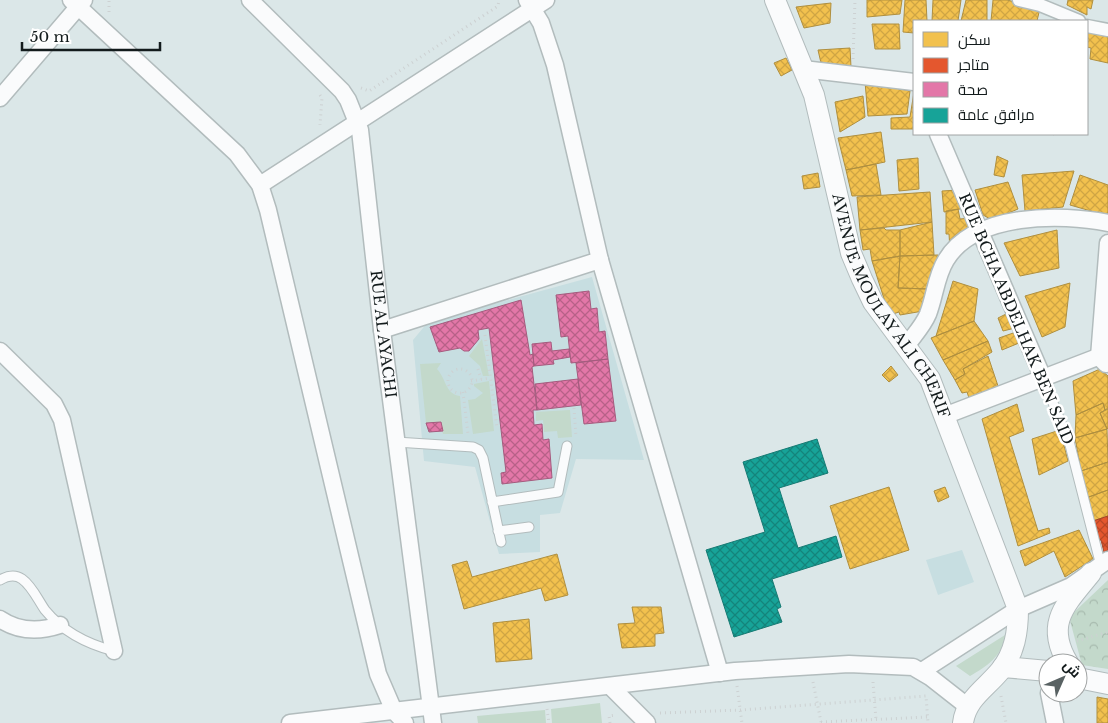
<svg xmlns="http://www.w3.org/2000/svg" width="1108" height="723" font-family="'Libre Baskerville',Cairo,serif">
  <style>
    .built { fill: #c7dee1 }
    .forest { fill: url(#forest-crowns) }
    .garden { fill: #c3d9cb }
    .homes { fill: url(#homes-cross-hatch); stroke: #af8f3f }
    .shops { fill: url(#shops-cross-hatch); stroke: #a54529 }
    .health { fill: url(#health-cross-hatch); stroke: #a55b7e }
    .public { fill: url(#public-cross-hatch); stroke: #167a73 }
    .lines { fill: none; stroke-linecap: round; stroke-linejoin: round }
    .service-casing { stroke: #b2bcbd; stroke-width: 11 }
    .pedestrian-casing { stroke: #b2bcbd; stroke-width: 15 }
    .minor-casing { stroke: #b2bcbd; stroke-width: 19 }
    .tertiary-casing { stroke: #b2bcbd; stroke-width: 22 }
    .path { stroke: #cdd1d2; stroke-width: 3; stroke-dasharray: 1 4; stroke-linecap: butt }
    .service { stroke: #fafbfc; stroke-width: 9 }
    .pedestrian { stroke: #fafbfc; stroke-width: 12 }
    .minor { stroke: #fafbfc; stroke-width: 16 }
    .tertiary { stroke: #fafbfc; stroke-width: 20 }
    .labels { text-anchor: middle; stroke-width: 5; stroke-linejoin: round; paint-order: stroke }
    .street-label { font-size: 15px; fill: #131b1c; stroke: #fff }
  </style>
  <defs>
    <pattern id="forest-crowns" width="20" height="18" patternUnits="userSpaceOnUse" patternTransform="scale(1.25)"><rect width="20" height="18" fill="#c3d9cb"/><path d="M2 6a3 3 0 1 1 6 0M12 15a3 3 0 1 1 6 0" fill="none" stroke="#a7baae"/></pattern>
    <pattern id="homes-cross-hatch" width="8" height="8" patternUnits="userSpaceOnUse" patternTransform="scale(1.25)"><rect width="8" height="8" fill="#f2c14e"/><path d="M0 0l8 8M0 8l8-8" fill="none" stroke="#cfa544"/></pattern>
    <pattern id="shops-cross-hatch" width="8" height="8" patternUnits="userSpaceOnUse" patternTransform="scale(1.25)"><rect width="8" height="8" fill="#e4572e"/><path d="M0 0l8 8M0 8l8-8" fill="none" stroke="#b84726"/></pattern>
    <pattern id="health-cross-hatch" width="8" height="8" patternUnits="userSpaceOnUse" patternTransform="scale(1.25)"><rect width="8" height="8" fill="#e377a8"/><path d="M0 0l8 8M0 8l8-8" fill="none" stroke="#b76188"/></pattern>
    <pattern id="public-cross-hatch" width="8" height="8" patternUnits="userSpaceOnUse" patternTransform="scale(1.25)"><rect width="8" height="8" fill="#17a398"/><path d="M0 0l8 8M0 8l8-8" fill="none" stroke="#14847b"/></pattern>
  </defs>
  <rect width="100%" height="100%" fill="#dbe7e8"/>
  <path class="built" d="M592,277l52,183 -68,-1 -16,54 -20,2v37l-41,2 -24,-87 -51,-6 -11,-121 15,-18z
    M962,550l12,32 -36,13 -12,-35z"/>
  <path class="forest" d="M1108,580v89l-26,-4 -13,-48z"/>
  <path class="garden" d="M482,339l7,37h-6l-3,-10 -11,-10z
    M441,363l-4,6c9,9 8,25 23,27l3,38h-20l-3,-12 -14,1 -6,-59z
    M489,381l5,50 -21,3 -5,-34 7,-1 8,-6 -9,-7v-2z
    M570,410l2,27 -14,1 -1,-7 -13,1 -1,-12 -7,1v-9z
    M1005,635c-3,22 -18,31 -35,41l-14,-10z
    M600,703l2,20h-50l-1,-14z
    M545,710l1,13h-68l-1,-7z"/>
  <path class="homes" d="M867,0h35l-2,14 -33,3z
    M905,0h21l1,21h-13v12l-11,-1z
    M933,0h28l-3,21h-26z
    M966,0h21v21h-26z
    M993,0h14l33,8 -3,13h-46z
    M1068,0h25l-2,9 -4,-2v8l-20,-10z
    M831,3l-1,20 -26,5 -8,-21z
    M872,24h27l1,25h-25z
    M1087,28l21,6v29l-18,-4 1,-11 -4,-1z
    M850,48l1,19 -30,-4 -3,-13z
    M786,58l6,12 -11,6 -7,-13z
    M865,82l45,9 -3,23 -39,2z
    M914,92v37h-23v-11l19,-1z
    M863,96l2,21 -25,15 -5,-30z
    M881,132l4,30 -39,8 -8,-32z
    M997,156l11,5 -4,16 -10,-2z
    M918,158l1,31 -20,2 -2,-31z
    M876,164l5,31 -29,1 -6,-26z
    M1074,171l-11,36 -38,4 -3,-36z
    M818,173l2,14 -16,2 -2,-13z
    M1080,175l28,10v31l-38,-11z
    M1008,182l10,27 -26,11 -9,-5 -8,-25z
    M958,190l7,18 -21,4 -2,-21z
    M930,192l2,30 -72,8 -3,-33z
    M958,209l2,10 11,-1 3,10 -24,22 -1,-16h-3v-23z
    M932,222l2,33 -34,1v-26z
    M884,228l2,2h14v26l-28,5 -2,-12 -7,1 -3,-20z
    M1057,230l2,38 -39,8 -16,-33z
    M938,255v11l-9,23 -31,-1 2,-32z
    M900,256l-2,32 31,1 -6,22 -23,4 -1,-3 -6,2 -6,-6 -15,-47z
    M953,281l25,8 -4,32 -38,15z
    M1070,283l-5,44 -23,10 -17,-41z
    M1008,313l7,15 -12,3 -5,-13z
    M974,321l14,20 -45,19 -12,-22z
    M1016,332l3,11 -17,7 -3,-12z
    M988,341l4,11 -29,17 2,5 -10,6 -12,-20z
    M988,356l11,33 -30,9 -2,-6 -5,1 -7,-13 10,-6 -2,-5z
    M891,366l7,9 -9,7 -7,-7z
    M1100,369l8,7v32l-3,2 -2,-7 -27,12 -3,-34z
    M1103,403l2,7 -5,3 7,16 -32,9 1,-23z
    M1017,404l7,27 -15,6 29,94 11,-3 1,5 -32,13 -36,-127z
    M1108,409v19l-1,1 -7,-16z
    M1107,429l1,33 -27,9 -6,-33z
    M1060,430l8,31 -29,14 -7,-36z
    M1108,462v28l-22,8 -5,-27z
    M889,487l20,63 -59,19 -20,-63z
    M945,487l4,10 -11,5 -4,-11z
    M1108,490v26l-15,5 -7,-23z
    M1079,530l14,29 -28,18 -11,-26 -29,15 -5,-15z
    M557,554l11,41 -23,6 -4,-13 -77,21 -12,-44 15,-4 5,16z
    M632,607h29l3,26 -9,1v12l-33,2 -4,-24 17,-1z
    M529,619l3,40 -36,3 -3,-39z
    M1097,697l11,2v24h-11z"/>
  <path class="shops" d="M1108,516v34l-4,2 -3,-12h-3l-5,-19z"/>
  <path class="health" d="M589,291l2,18 6,-1 2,24 6,-1 3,28 -37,4 -3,-27 -7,1 -5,-42z
    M521,300l9,55 3,-1 1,12 -2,1 5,43h-4l1,15 8,-1 1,16 6,-1 3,39 -50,6 -1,-11 5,-1 -17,-144 -11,2 1,9 -10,12h-5l-4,-3 -21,4 -9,-25z
    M551,342l1,9 17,-2 1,8 -17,3 1,4 -20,2 -2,-22z
    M608,359l8,62 -32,3 -8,-61z
    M578,379l3,26 -44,5 -2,-26z
    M441,422l2,9 -14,1 -3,-9z"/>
  <path class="public" d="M817,439l11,34 -49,15 19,60 38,-12 6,21 -70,22 9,28 -4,2 5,13 -48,15 -28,-87 59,-18 -22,-70z"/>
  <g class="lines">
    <defs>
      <path id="service" d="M1043,378l27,67 31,121
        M396,442l77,5 6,3 4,8 18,84
        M492,502l66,-10 9,-46
        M498,531l31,-4
        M0,580c7,-4 15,-6 22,-1 10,7 16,21 23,31 18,22 42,34 69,41"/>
      <path id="pedestrian" d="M1019,0l21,5 39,16
        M1087,26l21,4"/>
      <g id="minor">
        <path d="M71,0l166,154 23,31 8,25 110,464 16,37 11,12"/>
        <path id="s1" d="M250,0l92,91 6,9 12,30 22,200 51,393"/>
        <path d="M527,0l14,23 14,42 45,195 120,413"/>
        <path d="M803,69l111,13"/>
        <path d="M0,98l84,-98"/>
        <path d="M938,134l105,244"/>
        <path d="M260,185l286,-185"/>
        <path d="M382,330l218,-70"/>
        <path d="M907,345c7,-10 16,-19 21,-31 7,-18 8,-38 18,-54 28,-47 115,-47 162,-37"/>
        <path d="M0,351l54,53 8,16 52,231"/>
        <path d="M1106,364l-7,-7 9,-114"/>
        <path d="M944,416l164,-63"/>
        <path d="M0,619c19,13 39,13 60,6"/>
        <path d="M922,671l96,-62 53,-23 37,-26"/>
        <path d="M610,686l37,37"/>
        <path d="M1049,693l6,30"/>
        <path d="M290,723l445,-52 114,-7 64,3 17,10 37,29"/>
      </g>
      <g id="tertiary">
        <path id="s2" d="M775,0l39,95 37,158 11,26 11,23 57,77 88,230c0,22 -3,44 -18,62 -14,17 -34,28 -37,52"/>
        <path d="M1068,663c-24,-40 -2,-59 23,-90"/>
        <path d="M1003,667l45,4"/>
        <path d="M1078,678l30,6"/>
      </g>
    </defs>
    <use href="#service" class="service-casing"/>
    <use href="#pedestrian" class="pedestrian-casing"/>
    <use href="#minor" class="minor-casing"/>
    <use href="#tertiary" class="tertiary-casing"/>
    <path class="path" d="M109,12v-12
      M853,59l2,-59
      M361,88l8,3 129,-85 1,-6
      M320,95l2,3 -2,27
      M1053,134h5
      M485,335l12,93
      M478,369l3,10
      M448 381a12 12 0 1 1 24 0a12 12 0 1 1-24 0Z
      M471,381l19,-3
      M463,392l5,42
      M574,408l2,29
      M1077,641l31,-9
      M813,682l8,40
      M873,682l3,38
      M737,686l5,37
      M1001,696l5,27
      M547,709l2,14
      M660,713l81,-3 185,-14 2,27
      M821,722l106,-5
      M610,723l-1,-7 7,-1"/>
    <use href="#service" class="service"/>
    <use href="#pedestrian" class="pedestrian"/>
    <use href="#minor" class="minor"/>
    <use href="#tertiary" class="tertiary"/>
  </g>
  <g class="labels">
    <g class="street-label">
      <text dy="5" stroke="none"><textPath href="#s2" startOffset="330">AVENUE MOULAY ALI CHERIF</textPath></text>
      <text transform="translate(1016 319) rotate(67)" y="5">RUE BCHA ABDELHAK BEN SAID</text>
      <text dy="5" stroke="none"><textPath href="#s1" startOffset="378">RUE AL AYACHI</textPath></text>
    </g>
  </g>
  <rect x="913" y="20" width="175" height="115" fill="#ffffff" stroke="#a1a4a4"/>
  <rect x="923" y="32" width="25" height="15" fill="#f2c14e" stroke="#a1a4a4"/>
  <text x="958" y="45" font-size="15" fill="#131b1c">سكن</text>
  <rect x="923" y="58" width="25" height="15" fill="#e4572e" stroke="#a1a4a4"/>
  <text x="958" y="70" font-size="15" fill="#131b1c">متاجر</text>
  <rect x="923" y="82" width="25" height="15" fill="#e377a8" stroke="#a1a4a4"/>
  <text x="958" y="95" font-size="15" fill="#131b1c">صحة</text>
  <rect x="923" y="108" width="25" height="15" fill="#17a398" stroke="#a1a4a4"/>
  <text x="958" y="120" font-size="15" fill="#131b1c">مرافق عامة</text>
  <g transform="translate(1063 678) rotate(45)"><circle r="24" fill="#ffffff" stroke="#a1a4a4"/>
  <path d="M0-4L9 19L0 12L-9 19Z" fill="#596263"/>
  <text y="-8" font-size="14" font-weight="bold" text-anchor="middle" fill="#131b1c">ش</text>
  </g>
  <path d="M22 42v8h138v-8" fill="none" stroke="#131b1c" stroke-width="2.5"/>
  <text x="30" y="42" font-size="15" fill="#131b1c" stroke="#ffffff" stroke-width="4" paint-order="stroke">50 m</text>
</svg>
